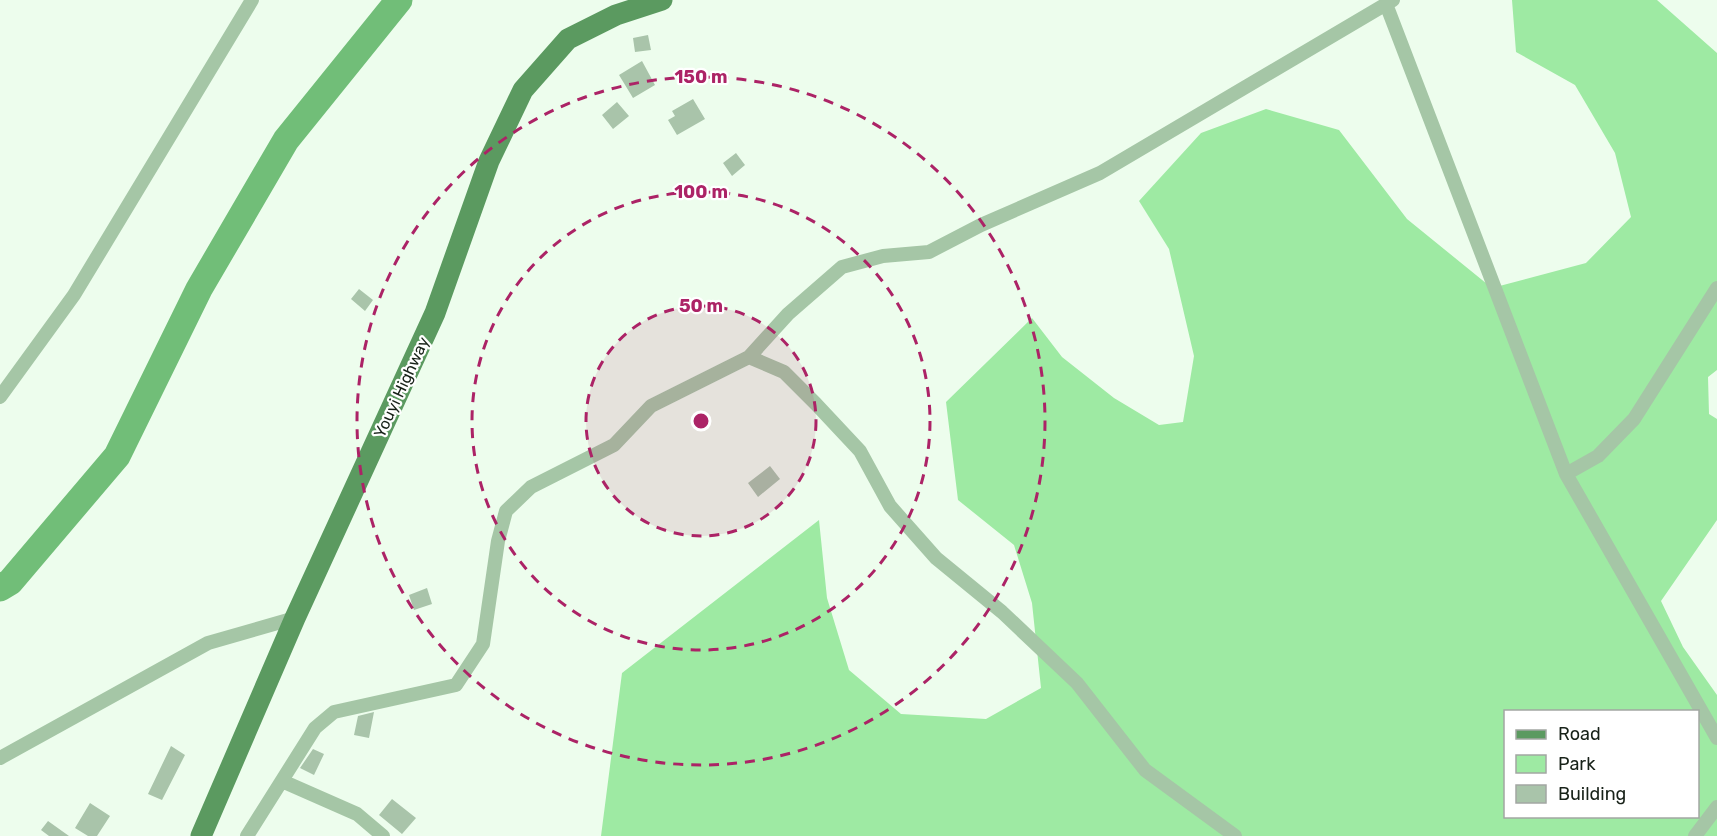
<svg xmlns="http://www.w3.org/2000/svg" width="1717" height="836" font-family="Rubik,sans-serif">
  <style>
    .green { fill: #9eeaa3; fill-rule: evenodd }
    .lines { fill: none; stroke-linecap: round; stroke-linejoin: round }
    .river { stroke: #71be78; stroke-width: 27 }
    .building { fill: #a9c4aa }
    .minor { stroke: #a5c6a6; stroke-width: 14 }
    .primary { stroke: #5b9a60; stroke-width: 21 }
    .ring { fill: none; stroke: #ac2366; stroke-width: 3; stroke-dasharray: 10 8 }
    .labels { text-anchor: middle; stroke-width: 4.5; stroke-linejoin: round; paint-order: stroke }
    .street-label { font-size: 16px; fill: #182219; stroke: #fff }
    .centre { fill: #ac2366; stroke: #fff; stroke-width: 3 }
    .ring-label { font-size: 18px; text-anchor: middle; font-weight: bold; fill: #ac2366; stroke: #fff; stroke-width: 4.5; stroke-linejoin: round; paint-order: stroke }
  </style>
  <rect width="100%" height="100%" fill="#edfded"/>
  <path class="green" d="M1512,0h145l60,53v317l-9,7 1,37 8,5v101l-56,81 22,46 34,48v141h-1116l21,-163 197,-153 8,78 22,72 52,44 85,5 55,-31 -9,-85 -18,-58 -56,-45 -12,-98 86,-84 30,39 52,41 45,27 24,-3 11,-66 -25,-107 -30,-48 62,-68 65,-24 73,21 68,89 85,69 94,-25 45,-46 -16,-64 -40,-68 -59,-33zM1506,712h192v104h-192z"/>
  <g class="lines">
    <path class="river" d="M0,588l10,-6 107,-126 82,-167 87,-149 113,-140"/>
  </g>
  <path class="building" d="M648,35l3,15 -16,2 -2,-14z
    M642,61l13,24 -22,13 -14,-23z
    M693,99l12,20 -28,16 -9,-15 7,-4 -3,-5z
    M617,102l12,14 -16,13 -11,-14z
    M736,153l9,12 -13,11 -9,-13z
    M359,289l14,11 -8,11 -14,-12z
    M770,466l10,13 -22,18 -10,-14z
    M427,588l5,16 -18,6 -5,-15z
    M374,712l-5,26 -15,-3 4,-19z
    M171,746l14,9 -23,45 -14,-6z
    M313,749l11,5 -10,21 -14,-7z
    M392,799l24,19 -14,16 -23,-19z
    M90,803l20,13 -13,20h-9l-13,-8z
    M48,821l21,15h-20l-8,-6z"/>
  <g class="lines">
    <path class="minor" d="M1386,4l180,470 151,264
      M749,357l35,15 32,32 44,47 30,55 46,52 66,54 75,71 68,87 90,66
      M0,397l74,-102 178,-295
      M1566,474l32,-18 36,-37 83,-131
      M0,758l208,-115 87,-25
      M282,781l75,33 26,22
      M247,836l68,-108 19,-16 122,-27 27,-41 15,-103 8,-30 25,-24 83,-42 37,-39 98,-49 39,-43 54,-47 41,-11 46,-4 52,-27 119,-52 293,-173
      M1695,836l22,-29"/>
    <path class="primary" d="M201,836l94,-218 140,-305 54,-152 34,-71 45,-51 48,-24 46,-15"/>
  </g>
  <circle cx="701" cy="421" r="115" fill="#ac2366" fill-opacity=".12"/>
  <g class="ring">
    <circle cx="701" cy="421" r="115"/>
    <circle cx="701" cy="421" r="229"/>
    <circle cx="701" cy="421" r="344"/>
  </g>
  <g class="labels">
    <g class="street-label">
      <text transform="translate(401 387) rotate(-65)" y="6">Youyi Highway</text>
    </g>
  </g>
  <circle cx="701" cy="421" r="9" class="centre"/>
  <g class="ring-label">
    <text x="701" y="83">150 m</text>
    <text x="701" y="198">100 m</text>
    <text x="701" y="312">50 m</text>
  </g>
  <rect x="1504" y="710" width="195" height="108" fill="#ffffff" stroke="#a3a7a3" stroke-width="1.5"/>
  <rect x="1516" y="730" width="30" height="9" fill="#5b9a60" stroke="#a3a7a3" stroke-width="1.5"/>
  <text x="1558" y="740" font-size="18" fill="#182219">Road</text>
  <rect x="1516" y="755" width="30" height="18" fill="#9eeaa3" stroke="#a3a7a3" stroke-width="1.5"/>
  <text x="1558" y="770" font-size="18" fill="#182219">Park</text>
  <rect x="1516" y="785" width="30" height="18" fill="#a9c4aa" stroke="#a3a7a3" stroke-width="1.5"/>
  <text x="1558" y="800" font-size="18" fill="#182219">Building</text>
</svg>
